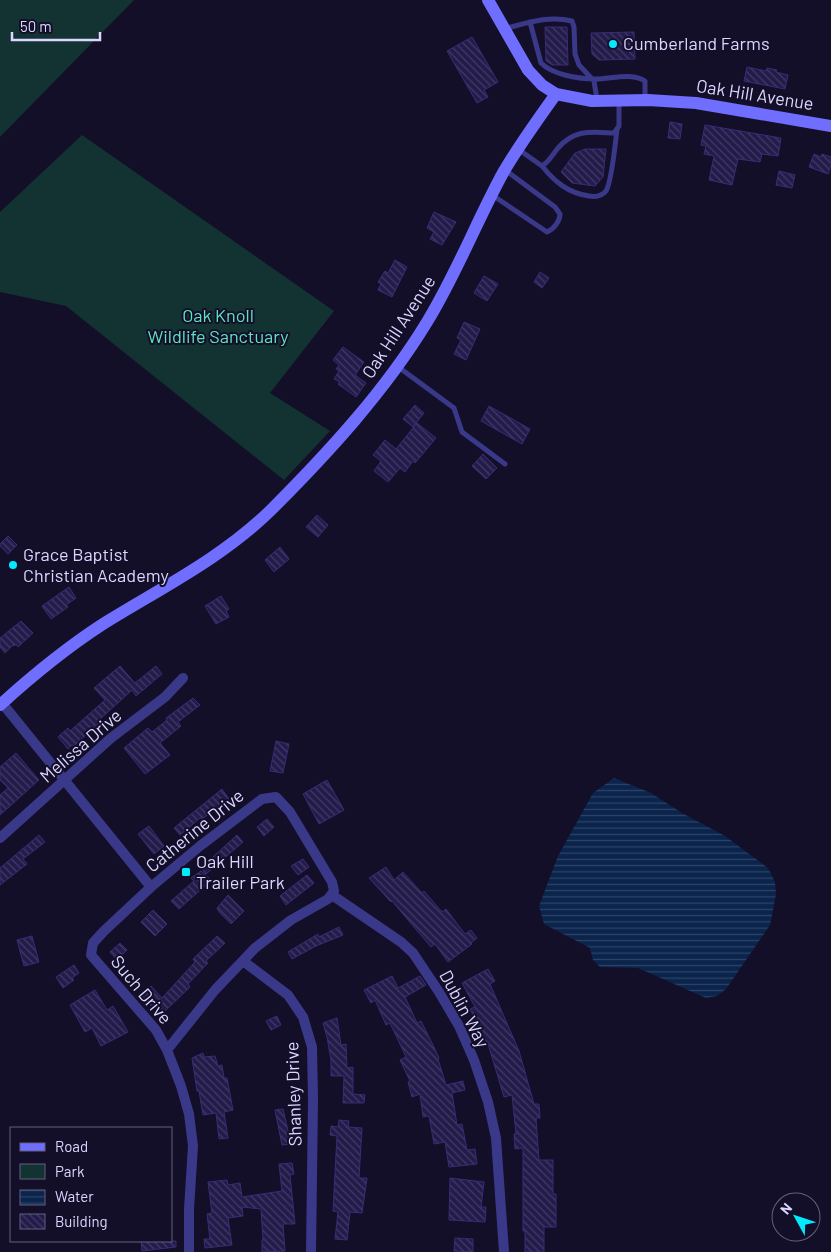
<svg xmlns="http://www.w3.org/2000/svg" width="831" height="1252" font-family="Barlow,sans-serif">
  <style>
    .green { fill: #123331 }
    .water { fill: url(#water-rules) }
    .building { fill: url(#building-back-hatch); stroke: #392c77 }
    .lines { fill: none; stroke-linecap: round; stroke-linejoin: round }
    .service { stroke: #3a3989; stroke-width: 5 }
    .minor { stroke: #3a3989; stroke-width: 10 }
    .secondary { stroke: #6f6eff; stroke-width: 12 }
    .poi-dot { fill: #03eaff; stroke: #130f29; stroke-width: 2 }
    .labels { text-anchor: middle; stroke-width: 4; stroke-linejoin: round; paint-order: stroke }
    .poi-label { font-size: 18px; fill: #dbd7ff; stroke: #130f29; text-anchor: start }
    .street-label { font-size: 18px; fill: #dbd7ff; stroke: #130f29 }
    .park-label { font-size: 18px; fill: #5ee4c0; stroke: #130f29 }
  </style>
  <defs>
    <pattern id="water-rules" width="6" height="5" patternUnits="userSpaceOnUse" patternTransform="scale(1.25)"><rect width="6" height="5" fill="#0b244c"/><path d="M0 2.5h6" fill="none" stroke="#2e4367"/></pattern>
    <pattern id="building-back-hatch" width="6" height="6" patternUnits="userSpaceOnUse" patternTransform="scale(1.25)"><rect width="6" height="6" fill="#231b4a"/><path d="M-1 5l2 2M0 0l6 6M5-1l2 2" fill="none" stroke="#423b65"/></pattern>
  </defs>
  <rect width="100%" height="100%" fill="#130f29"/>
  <path class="green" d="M0,0h134l-134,137z
    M82,135l252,176 -64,82 60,38 -46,49 -218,-174 -66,-14v-80z"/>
  <path class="water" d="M614,778l37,15 31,20 43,23 43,32 7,14 1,12 -6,31 -44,64 -9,7 -11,2 -68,-30 -38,-1 -7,-7 -3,-12 -46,-24 -5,-18 19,-50 35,-63z"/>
  <path class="building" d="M545,27h22l1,38h-16l-6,-4z
    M634,32l1,27 -36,1 -7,-6 -1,-21z
    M472,37l26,45 -14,8 4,7 -11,6 -30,-52z
    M747,67l19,4 1,-3 10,2 -1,2 12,3 -3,14 -41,-8z
    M670,122l12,2 -2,15 -12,-1z
    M705,125l76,13 -3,18 -16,-2 -2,8 -22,-3 -6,26 -23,-5 5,-24 -10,-2 2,-8 -5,-1z
    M585,149h21l-3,28 -8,9 -23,-3 -11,-11 14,-19z
    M814,154l7,3 1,-3 9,3v9l-3,8 -19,-7z
    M779,171l16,4 -3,13 -16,-3z
    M434,212l22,10 -14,23 -12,-6 4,-7 -7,-4z
    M395,260l12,7 -15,30 -14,-7 3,-6 -3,-2 7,-11 3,2z
    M540,272l9,6 -7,10 -8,-6z
    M484,276l14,8 -11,17 -13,-8z
    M464,322l16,7 -14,31 -12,-6 7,-14 -4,-2z
    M343,347l21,15 -9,13 11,8 -10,14 -18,-13 2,-2 -6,-3 5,-8 -3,-2 3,-4 -6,-5z
    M415,405l9,8 -11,14 -10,-8z
    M489,406l41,23 -8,15 -41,-23z
    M417,423l19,15 -21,25 -2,-2 -8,11 -5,-4 -12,14 -14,-11 7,-10 -8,-6 12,-15 11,9z
    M483,454l14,14 -11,11 -14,-13z
    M317,515l11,10 -10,12 -12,-10z
    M8,536l9,9 -9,9 -8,-8v-2z
    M280,547l9,12 -15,13 -9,-12z
    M69,587l7,11 -10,7 2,2 -17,12 -9,-13z
    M221,596l8,13 -3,2 3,6 -13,7 -11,-18z
    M21,621l12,12 -15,14 -2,-3 -2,2 -1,-1 -8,8 -5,-6v-9z
    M120,666l15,17 21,-17 6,8 -26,22 -4,-6 -34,31 2,1 -26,24 -2,-1 -4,4 -10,-12 10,-9 2,3 35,-31 -11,-12z
    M193,698l7,7 -22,17 3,4 -21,17 10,12 -25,19 -21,-26 24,-20 4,4 15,-12 -1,-2z
    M276,741l13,3 -6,29 -13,-2z
    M16,753l23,27 -39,35v-20l8,-7 -8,-8v-13z
    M327,780l17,30 -25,14 -16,-30z
    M222,789l7,10 -27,20 -2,-1 -20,17 -6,-7z
    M267,819l7,8 -10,9 -7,-9z
    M149,826l15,20 -10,8 -16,-20z
    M39,835l6,7 -22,17 4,5 -27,21v-17z
    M237,835l6,7 -37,32 -5,-6z
    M303,859l6,8 -11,8 -7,-9z
    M386,867l8,13 9,-8 19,21 2,-2 18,21 4,-3 19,25 6,-4 6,8 -6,5 1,1 -24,18 -13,-18 -4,3 -39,-46 -1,1 -22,-24z
    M201,871l8,7 -4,4 2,2 -28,25 -8,-8 23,-20 -3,-3z
    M307,875l7,8 -28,22 -6,-9z
    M228,895l16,16 -13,13 -12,-12 -2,-4z
    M153,910l14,14 -12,12 -14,-14z
    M339,927l4,8 -27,11 -24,13 -4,-7 30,-18 1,3z
    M32,936l7,26 -15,4 -7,-26z
    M217,936l8,7 -19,18 2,2 -20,21 2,3 -28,27 -10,-10 -1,2 -9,-11 9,-9 11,12 33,-36 -2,-3z
    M120,943l7,7 -10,10 -7,-8z
    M74,965l5,8 -7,5 2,2 -11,8 -7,-11z
    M488,969l7,12 -5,3 29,67 15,53h5l1,14h-4l3,42h14v34h3v33h-12v25h-19v-21h-2v-83l-8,1 -1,-15h2l-4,-39 -8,2 -15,-50 -19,-38 5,-2 -13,-24z
    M392,976l6,12 22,-12 6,9 -21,12 12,26 4,-2 12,24 6,13 -1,1 8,26 17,-4 2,9 -13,3 5,32 5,-1 5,26 8,-1 2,15 -28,3 -4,-25 -11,2 -5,-28 -6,1 -3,-23 -8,3 -4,-15 2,-1 -10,-21 6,-3 -16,-34 -4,2 -11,-25 -4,3 -7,-13z
    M95,990l12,20 6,-4 15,26 -27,14 -9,-18 -7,4 -15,-27z
    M277,1016l4,9 -10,5 -5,-9z
    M337,1018l4,27 5,-1 1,24 6,-1v27l12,1 -1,8h-21l1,-27h-13v-16l-4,-23 -4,-14z
    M203,1053l1,4 11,-1 3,10 4,-1 2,13h3l6,32 -9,2 4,26 -9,1 -3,-26 -13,2 -4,-24h-2l-5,-33z
    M283,1109l8,35 -9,1 -7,-35z
    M339,1120l10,1 -1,6 14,1 -3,50h8l-5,35 -12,-1 -3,28 -12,-1 3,-27 -5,-1 4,-75 -7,-1 1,-9 7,1z
    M292,1163l2,11 -4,1 5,49h-12l2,27 -23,1v-12h1l-2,-31 -19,-2 1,9 -15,2 4,27 -27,3 -1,-9h6l-3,-25 5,-1 -4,-31 19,-2 1,5 12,-2 2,14 40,-6 -3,-27z
    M450,1178l34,4 -3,25h5l-1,15 -36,-2z
    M455,1238l18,1v13l-19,-1z
    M141,1241h35v6l-34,4z"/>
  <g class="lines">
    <path class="service" d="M530,22l11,41c12,12 38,16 55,16 15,0 36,-7 49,2v18
      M504,29c23,-6 44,-14 68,-8l2,6 1,27 4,11 15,16 3,19
      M518,149l24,17c7,-4 11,-12 16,-18 17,-19 32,-16 56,-15l5,-7v-25
      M542,166c13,16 26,27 47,30 6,1 13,0 17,-5 6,-10 9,-47 11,-61
      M492,195l55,37c7,-3 13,-11 13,-18l-5,-7 -50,-37
      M397,366l57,42 8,24 43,32"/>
    <path class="minor" d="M2,703l149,184
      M0,838l111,-100 54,-41 18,-19
      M332,895l69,47 12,11 26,39 20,34 15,34 14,42 8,36 8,114
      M243,961l45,34 15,22 9,30 1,53 -2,152
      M167,1050l48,-60 40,-42 36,-28 37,-21 6,-8 -2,-9 -42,-70 -14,-15 -14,2 -62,47 -49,41 -47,44 -11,12 -2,12 65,75 11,20 14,36 8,28 4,32 -4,63v43"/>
    <path class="secondary" d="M488,0l40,70 14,15 14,9 36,7 56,-1 48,3 135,23
      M0,705c33,-30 66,-57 103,-81 58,-36 119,-66 168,-114 57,-57 114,-119 156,-188 30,-49 50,-102 77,-151 16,-27 34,-52 52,-77"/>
  </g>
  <g class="poi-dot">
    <circle cx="613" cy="44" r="5"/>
    <circle cx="13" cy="565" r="5"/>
    <rect x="181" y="867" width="10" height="10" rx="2.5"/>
  </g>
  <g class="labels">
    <g class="poi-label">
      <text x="623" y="50">Cumberland Farms</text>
      <text x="23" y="561">Grace Baptist<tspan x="23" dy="21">Christian Academy</tspan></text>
      <text x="196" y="868">Oak Hill<tspan x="196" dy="21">Trailer Park</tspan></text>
    </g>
    <g class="street-label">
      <text transform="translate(755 95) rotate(9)" y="6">Oak Hill Avenue</text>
      <text transform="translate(399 327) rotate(-57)" y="6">Oak Hill Avenue</text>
      <text transform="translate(81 746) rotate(-41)" y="6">Melissa Drive</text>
      <text transform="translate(195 831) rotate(-39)" y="6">Catherine Drive</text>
      <text transform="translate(141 990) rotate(50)" y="6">Such Drive</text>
      <text transform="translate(464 1009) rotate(62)" y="6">Dublin Way</text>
      <text transform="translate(294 1094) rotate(-92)" y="6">Shanley Drive</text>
    </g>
    <g class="park-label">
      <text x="218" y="322">Oak Knoll<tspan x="218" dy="21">Wildlife Sanctuary</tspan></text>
    </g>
  </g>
  <rect x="10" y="1127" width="162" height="115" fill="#130f29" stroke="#635f7f"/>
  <rect x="20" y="1143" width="25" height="8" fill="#6f6eff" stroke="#635f7f"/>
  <text x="55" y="1152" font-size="15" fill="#dbd7ff">Road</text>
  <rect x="20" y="1164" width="25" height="15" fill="#123331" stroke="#635f7f"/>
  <text x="55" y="1177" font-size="15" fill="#dbd7ff">Park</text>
  <rect x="20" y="1190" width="25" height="15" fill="url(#water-rules)" stroke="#635f7f"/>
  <text x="55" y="1202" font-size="15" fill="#dbd7ff">Water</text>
  <rect x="20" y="1214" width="25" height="15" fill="url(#building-back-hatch)" stroke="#635f7f"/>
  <text x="55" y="1227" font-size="15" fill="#dbd7ff">Building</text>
  <g transform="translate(796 1217) rotate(310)"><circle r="24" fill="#130f29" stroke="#635f7f"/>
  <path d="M0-4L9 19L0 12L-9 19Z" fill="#03eaff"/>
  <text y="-8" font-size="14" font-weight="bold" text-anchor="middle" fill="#dbd7ff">N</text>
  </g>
  <path d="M12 32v8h88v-8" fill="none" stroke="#dbd7ff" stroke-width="2.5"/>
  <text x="20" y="32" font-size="15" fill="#dbd7ff" stroke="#130f29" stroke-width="4" paint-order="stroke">50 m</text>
</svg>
